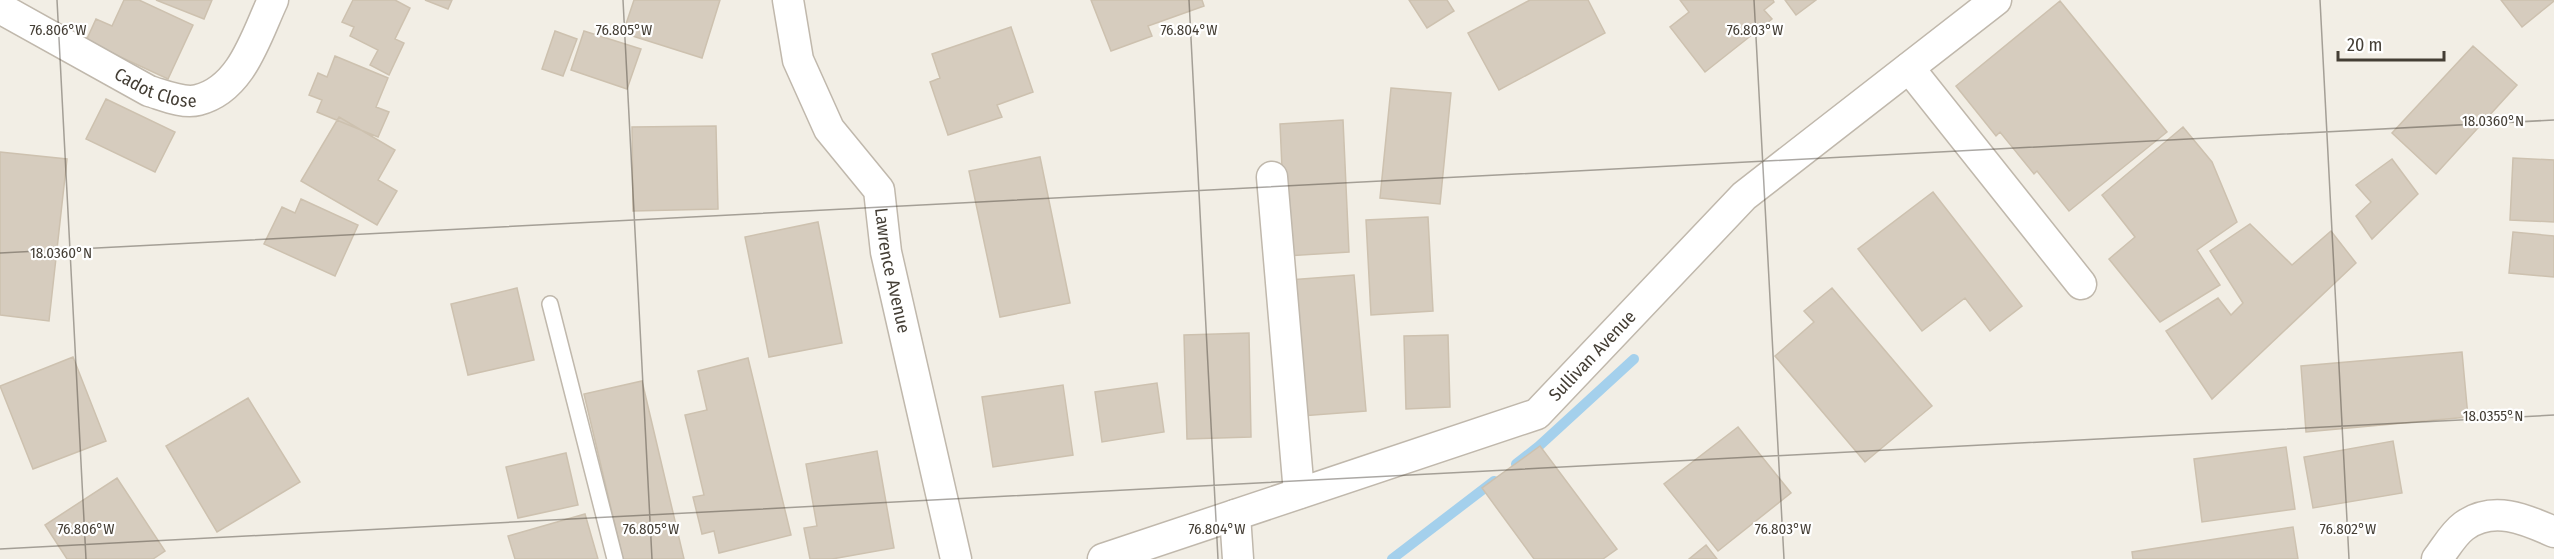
<svg xmlns="http://www.w3.org/2000/svg" width="2554" height="559" font-family="'Fira Sans Condensed',sans-serif">
  <style>
    .lines { fill: none; stroke-linecap: round; stroke-linejoin: round }
    .stream { stroke: #a4d0ec; stroke-width: 10 }
    .building { fill: #d6ccbe; stroke: #cdc1af; stroke-width: 1.5 }
    .service-casing { stroke: #c0b8ac; stroke-width: 18 }
    .minor-casing { stroke: #c0b8ac; stroke-width: 33 }
    .service { stroke: #fff; stroke-width: 15 }
    .minor { stroke: #fff; stroke-width: 30 }
    .ticks { fill: none; stroke: #443e35; stroke-width: 1.5; stroke-opacity: 0.45 }
    .labels { text-anchor: middle; stroke-width: 4.5; stroke-linejoin: round; paint-order: stroke }
    .street-label { font-size: 18px; fill: #443e35; stroke: #fff }
    .ticks-label { font-size: 15px; text-anchor: middle; fill: #443e35; stroke: #fff; stroke-width: 4.5; stroke-linejoin: round; paint-order: stroke }
  </style>
  <rect width="100%" height="100%" fill="#f2eee5"/>
  <g class="lines">
    <path class="stream" d="M1516,464l23,-18 95,-87
      M1392,559l102,-78"/>
  </g>
  <path class="building" d="M124,0h15l54,25 -25,54 -82,-38 10,-22 16,7z
    M156,0h56l-8,19z
    M353,0h42l15,8 -15,31 9,4 -15,32 -19,-10 8,-15 -28,-14 4,-9 -12,-5z
    M425,0h27l-4,9z
    M634,0h86l-18,58 -79,-25z
    M1091,0h111l2,6 -56,20 4,10 -41,15z
    M1409,0h38l7,11 -27,17z
    M1530,0h58l17,33 -106,57 -31,-57z
    M1680,0h93l1,2 -10,8 8,9 -67,53 -35,-45 19,-15z
    M1785,0h31l-20,15z
    M2501,0h53v1l-32,26z
    M2060,1l107,131 -98,79 -32,-40 -3,3 -34,-42 -4,4 -40,-50z
    M1011,27l22,65 -36,13 5,12 -54,18 -18,-53 10,-4 -8,-24z
    M555,31l22,8 -14,37 -21,-7z
    M584,31l57,18 -14,40 -56,-19z
    M2473,46l44,39 -81,89 -44,-41z
    M335,56l53,22 -12,29 13,5 -11,25 -61,-25 5,-12 -13,-5 9,-22 9,4z
    M1391,88l60,5 -11,111 -60,-6z
    M106,99l69,33 -20,40 -69,-33z
    M339,117l56,33 -17,30 19,11 -20,34 -76,-44z
    M1343,120l6,132 -63,4 -6,-132z
    M716,126l2,83 -85,2 -1,-84z
    M2183,127l29,35 25,60 -40,28 23,35 -60,37 -51,-63 26,-22 -33,-42z
    M0,152l67,7 -18,162 -49,-6z
    M1040,157l30,146 -70,14 -31,-146z
    M2513,158l41,2v62l-44,-2z
    M2392,159l26,35 -46,45 -16,-23 15,-14 -15,-17z
    M1933,192l89,114 -32,25 -25,-33 -43,33 -64,-82z
    M301,199l57,26 -23,51 -71,-32 18,-37 13,6z
    M1428,217l5,94 -62,4 -5,-95z
    M818,222l24,121 -73,14 -24,-120z
    M2250,224l42,41 39,-34 25,32 -144,136 -46,-68 52,-33 13,17 12,-12 -33,-52z
    M2513,232l41,4v41l-45,-4z
    M1354,275l12,136 -65,5 -12,-136z
    M517,288l17,72 -66,15 -17,-71z
    M1832,288l100,118 -67,56 -90,-106 39,-34 -10,-11z
    M1249,333l2,104 -64,2 -3,-104z
    M1448,335l2,72 -44,2 -2,-73z
    M2462,352l6,65 -162,15 -5,-66z
    M73,357l33,84 -73,28 -33,-83z
    M748,358l43,177 -72,18 -5,-22 -12,3 -9,-37 11,-2 -19,-80 22,-5 -9,-39z
    M642,381l42,178h-61l-39,-165z
    M1157,383l7,49 -62,10 -7,-50z
    M1063,385l10,70 -80,12 -11,-70z
    M248,398l52,84 -83,50 -51,-86z
    M1738,427l53,66 -73,58 -54,-67z
    M2393,441l9,52 -89,15 -9,-51z
    M1540,446l77,103 -14,10h-69l-52,-71z
    M2286,447l9,62 -93,13 -8,-63z
    M877,451l17,97 -62,11h-22l-6,-31 13,-2 -11,-62z
    M566,453l12,52 -60,13 -12,-51z
    M117,478l48,73 -12,8h-86l-22,-34z
    M585,514l13,45h-83l-7,-23z
    M2293,527l5,32h-165l-1,-7z
    M1706,545l11,14h-28z"/>
  <g class="lines">
    <defs>
      <path id="service" d="M550,304l65,255"/>
      <g id="minor">
        <path id="s1" d="M788,0l10,60 31,69 50,61 7,62 70,307"/>
        <path id="s2" d="M0,8l149,83c14,4 34,13 49,9 44,-11 58,-64 75,-100"/>
        <path d="M1909,68l172,216"/>
        <path d="M1272,177l27,316"/>
        <path d="M1235,515l3,44"/>
        <path id="s3" d="M1103,559l434,-145 207,-218 252,-196"/>
        <path d="M2437,559c8,-10 16,-25 27,-33 29,-21 61,-7 90,6"/>
      </g>
    </defs>
    <use href="#service" class="service-casing"/>
    <use href="#minor" class="minor-casing"/>
    <use href="#service" class="service"/>
    <use href="#minor" class="minor"/>
  </g>
  <path class="ticks" d="M57,0l29,559M623,0l29,559M1189,0l29,559M1754,0l30,559M2320,0l29,559M0,253l2554,-133M0,549l2554,-134"/>
  <g class="labels">
    <g class="street-label">
      <text dy="6" stroke="none"><textPath href="#s2" startOffset="176">Cadot Close</textPath></text>
      <text dy="6" stroke="none"><textPath href="#s1" startOffset="297">Lawrence Avenue</textPath></text>
      <text dy="6" stroke="none"><textPath href="#s3" startOffset="538">Sullivan Avenue</textPath></text>
    </g>
  </g>
  <g class="ticks-label">
    <text x="58" y="35">76.806°W</text>
    <text x="624" y="35">76.805°W</text>
    <text x="1189" y="35">76.804°W</text>
    <text x="1755" y="35">76.803°W</text>
    <text x="2493" y="126">18.0360°N</text>
    <text x="61" y="258">18.0360°N</text>
    <text x="2493" y="421">18.0355°N</text>
    <text x="86" y="534">76.806°W</text>
    <text x="651" y="534">76.805°W</text>
    <text x="1217" y="534">76.804°W</text>
    <text x="1783" y="534">76.803°W</text>
    <text x="2348" y="534">76.802°W</text>
  </g>
  <path d="M2338 51v9h106v-9" fill="none" stroke="#443e35" stroke-width="3"/>
  <text x="2347" y="51" font-size="18" fill="#443e35" stroke="#ffffff" stroke-width="4.5" paint-order="stroke">20 m</text>
</svg>
